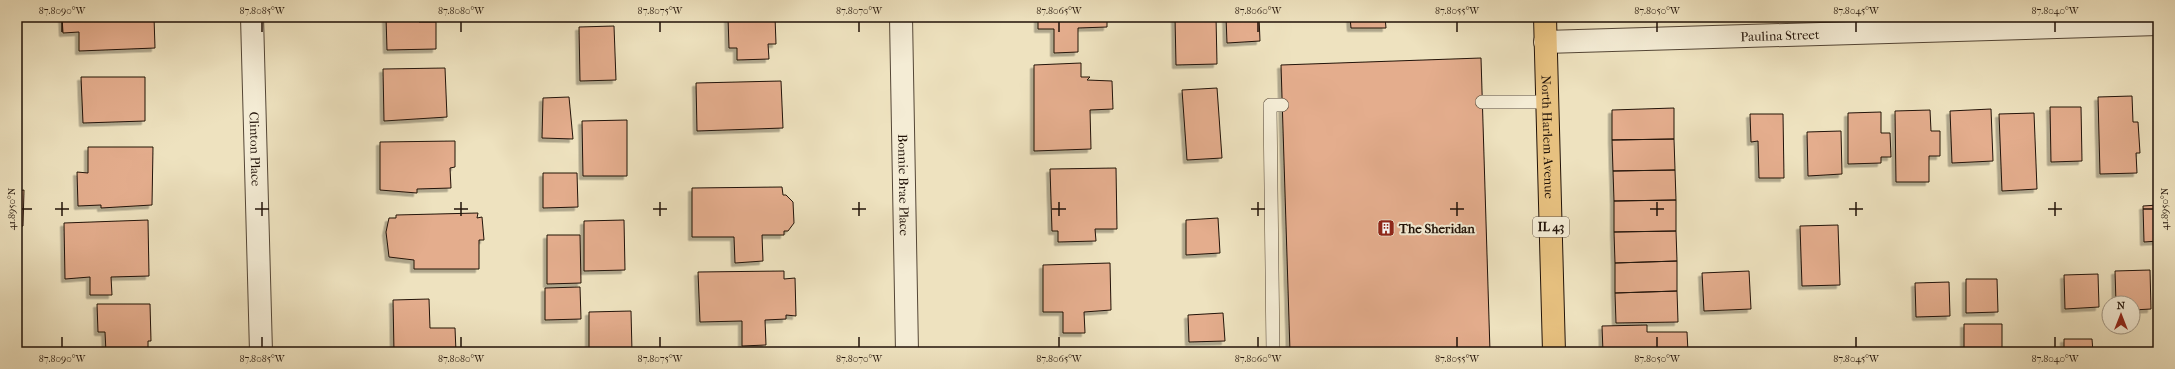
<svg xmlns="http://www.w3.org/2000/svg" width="2175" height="369" font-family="'IM FELL French Canon',serif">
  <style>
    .building { fill: #e4ad8d; stroke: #211208; filter: url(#shadow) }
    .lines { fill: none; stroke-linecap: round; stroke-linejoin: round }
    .service-casing { stroke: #544636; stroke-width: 14 }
    .minor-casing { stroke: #544636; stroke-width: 24 }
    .primary-casing { stroke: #211208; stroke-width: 24 }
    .service { stroke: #f4ecd5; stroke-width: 13 }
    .minor { stroke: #f4ecd5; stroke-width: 22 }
    .primary { stroke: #e7c180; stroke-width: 22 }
    .ticks { fill: none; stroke: #211208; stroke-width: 1.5 }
    .labels { text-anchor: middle; stroke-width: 4; stroke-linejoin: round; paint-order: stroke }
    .shield { fill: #f4ecd5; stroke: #605346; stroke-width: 1 }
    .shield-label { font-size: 12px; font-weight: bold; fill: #211208 }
    .street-label { font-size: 13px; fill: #211208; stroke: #f4ecd5 }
    .poi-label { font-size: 13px; font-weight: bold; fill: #211208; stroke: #f4ecd5; text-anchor: start }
    .neatline { fill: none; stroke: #211208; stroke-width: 1.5 }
    .ticks-label { font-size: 10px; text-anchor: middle; fill: #211208 }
  </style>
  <defs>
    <filter id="shadow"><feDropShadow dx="-3.5" dy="3.5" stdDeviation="0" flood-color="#0004"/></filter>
  </defs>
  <rect width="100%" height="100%" fill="#eee2bf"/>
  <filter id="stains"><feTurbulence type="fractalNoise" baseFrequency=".005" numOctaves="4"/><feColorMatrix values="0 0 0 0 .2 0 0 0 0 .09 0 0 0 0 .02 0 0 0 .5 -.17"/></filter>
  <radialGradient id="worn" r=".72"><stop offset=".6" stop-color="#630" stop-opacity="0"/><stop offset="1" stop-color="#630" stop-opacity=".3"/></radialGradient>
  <path class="building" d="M62,17h92l1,31 -76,3v-19l-16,1z
    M386,17h33v5h17v27l-49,1z
    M728,17h47l1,27h-8l1,15 -32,1v-12h-8z
    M1038,17h69v10l-29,1v24l-24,1v-24h-16z
    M1175,17h41l1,47 -41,1z
    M1226,17h33l1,24 -33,2z
    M1350,17h35l1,11h-35z
    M614,26l2,54 -36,1 -1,-54z
    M1481,58l9,294h-200l-9,-287z
    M1081,63v14h9l-3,3 25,1 1,28 -23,1 1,39 -57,2v-86z
    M445,68l2,49 -63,4 -1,-52z
    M81,77h64v44l-62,2z
    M781,81l2,47 -86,3 -1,-48z
    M1217,88l5,70 -35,2 -5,-70z
    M2132,96l1,26h5l2,31h-4l1,20 -37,1 -2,-77z
    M569,97l4,42 -31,-1 1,-40z
    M2050,107h31l1,54 -31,1z
    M1674,108v31l-62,1v-30z
    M1991,109l2,52 -41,2 -2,-52z
    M1930,110l1,21h9v25h-11v26h-33l-1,-71z
    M1881,112v21h9l1,24h-10v6l-33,1v-51z
    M2034,113l3,76 -35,2 -3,-77z
    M1750,114h33l1,64h-25l-1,-37 -7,1z
    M627,120v56h-44l-1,-55z
    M1841,131l1,43 -34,2 -1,-44z
    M1674,139l1,31 -62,1 -1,-31z
    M455,141v26l-5,1 1,20 -34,1v4l-37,-3v-48z
    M88,147h65l-1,58 -51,3v-3l-23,1 -1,-34 11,1z
    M1116,168l1,61h-22l1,12 -38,1v-11h-6l-2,-62z
    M1675,170l1,30 -62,1 -1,-30z
    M543,173h34l1,34 -35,1z
    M782,187l1,8h3l7,7 1,21 -6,8h-4v4h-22l1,26 -28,2 -1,-26h-42v-49z
    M24,190l-1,36h-6v-35z
    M1676,200v31l-62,1v-31z
    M2158,205v36l-14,1 -1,-36z
    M478,213l-1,5 5,-1 2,23h-5v29h-65v-9l-25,-3 -3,-25 3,-14h7v-3z
    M1218,218l2,35 -34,2v-35z
    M148,220l1,56 -38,1 1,18h-22v-18l-25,2 -1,-56z
    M624,220l1,50 -41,1v-50z
    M1838,225l2,60 -38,1 -2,-60z
    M1676,231l1,30 -62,2 -1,-31z
    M547,235h33l1,48 -34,1z
    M1677,261v30l-62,2v-30z
    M1110,263l1,47 -27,2 1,21h-22v-21h-20v-47z
    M2150,270l1,39 -18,1v-7h-17l-1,-32z
    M784,271v8l11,-1 1,38 -10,-1v4l-21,1 1,25 -24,1v-25l-42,1 -2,-50z
    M1749,271l2,38 -47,2 -2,-38z
    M2098,274l1,33 -34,2 -1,-34z
    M1966,279h31l1,33 -32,1z
    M1949,282l1,34 -34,1 -1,-34z
    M580,287l1,32 -36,1v-32z
    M1677,291l1,31 -62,1 -1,-30z
    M429,299l1,29h25l1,24h-62l-1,-52z
    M97,304h53l1,37h-3v11h-42l-1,-20h-7z
    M631,311l1,41h-43v-40z
    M1223,313l2,28 -36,1 -1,-27z
    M1964,324h38v28h-38z
    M1647,325v7h40l1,20h-85l-1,-26z
    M2064,339h28l1,13h-29z"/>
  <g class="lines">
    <defs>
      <path id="service" d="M1482,102h65
        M1273,352l-3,-247h12"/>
      <g id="minor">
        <path id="s1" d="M252,17l9,335"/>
        <path id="s2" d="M901,17l6,335"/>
        <path id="s3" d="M1545,42l613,-18"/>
      </g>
      <g id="primary">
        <path id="s4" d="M1545,17l9,335"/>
      </g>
    </defs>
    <use href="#service" class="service-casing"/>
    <use href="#minor" class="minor-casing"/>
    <use href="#primary" class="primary-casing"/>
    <use href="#service" class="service"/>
    <use href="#minor" class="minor"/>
    <use href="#primary" class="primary"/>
  </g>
  <path class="ticks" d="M62,22v10M262,22v10M461,22v10M660,22v10M859,22v10M1059,22v10M1258,22v10M1457,22v10M1657,22v10M1856,22v10M2055,22v10M62,202v14M262,202v14M461,202v14M660,202v14M859,202v14M1059,202v14M1258,202v14M1457,202v14M1657,202v14M1856,202v14M2055,202v14M22,209h10M55,209h14M255,209h14M454,209h14M653,209h14M852,209h14M1052,209h14M1251,209h14M1450,209h14M1650,209h14M1849,209h14M2048,209h14M2143,209h10M62,337v10M262,337v10M461,337v10M660,337v10M859,337v10M1059,337v10M1258,337v10M1457,337v10M1657,337v10M1856,337v10M2055,337v10"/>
  <defs>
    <symbol id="building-square" viewBox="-11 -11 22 22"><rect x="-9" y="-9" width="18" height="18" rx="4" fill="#8f2418" stroke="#f4ecd5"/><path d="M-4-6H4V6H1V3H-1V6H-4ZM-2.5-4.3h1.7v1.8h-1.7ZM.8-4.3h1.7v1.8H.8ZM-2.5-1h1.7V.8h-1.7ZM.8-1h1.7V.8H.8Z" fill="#fff"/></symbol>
  </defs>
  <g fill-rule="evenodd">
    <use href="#building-square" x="1376" y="218" width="20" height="20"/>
  </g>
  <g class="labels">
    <rect class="shield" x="1533" y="217" width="36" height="20" rx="3"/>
    <g class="shield-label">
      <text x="1551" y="231">IL 43</text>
    </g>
    <g class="street-label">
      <text dy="5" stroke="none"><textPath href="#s3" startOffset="235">Paulina Street</textPath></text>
      <text dy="5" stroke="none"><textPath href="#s4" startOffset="120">North Harlem Avenue</textPath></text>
      <text dy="5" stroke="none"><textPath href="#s1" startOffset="132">Clinton Place</textPath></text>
      <text dy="5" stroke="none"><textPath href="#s2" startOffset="168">Bonnie Brae Place</textPath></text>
    </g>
    <g class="poi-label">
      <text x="1399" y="233">The Sheridan</text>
    </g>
  </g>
  <rect width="2175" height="369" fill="none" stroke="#eee2bf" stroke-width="44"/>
  <g transform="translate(2121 315)"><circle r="19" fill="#f4ecd5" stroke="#a09583"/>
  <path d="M0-3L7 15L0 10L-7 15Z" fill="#8f2418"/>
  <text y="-6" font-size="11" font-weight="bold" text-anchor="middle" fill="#211208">N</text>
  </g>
  <rect x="22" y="22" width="2131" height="325" class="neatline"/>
  <g class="ticks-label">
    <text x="62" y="14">87.8090°W</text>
    <text x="262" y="14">87.8085°W</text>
    <text x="461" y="14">87.8080°W</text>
    <text x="660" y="14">87.8075°W</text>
    <text x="859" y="14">87.8070°W</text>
    <text x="1059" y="14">87.8065°W</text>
    <text x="1258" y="14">87.8060°W</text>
    <text x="1457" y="14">87.8055°W</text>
    <text x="1657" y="14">87.8050°W</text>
    <text x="1856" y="14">87.8045°W</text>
    <text x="2055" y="14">87.8040°W</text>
    <text transform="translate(11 209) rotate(-90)" y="4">41.8950°N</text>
    <text transform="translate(2164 209) rotate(-90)" y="4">41.8950°N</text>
    <text x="62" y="362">87.8090°W</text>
    <text x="262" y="362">87.8085°W</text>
    <text x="461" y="362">87.8080°W</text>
    <text x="660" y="362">87.8075°W</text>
    <text x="859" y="362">87.8070°W</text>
    <text x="1059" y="362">87.8065°W</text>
    <text x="1258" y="362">87.8060°W</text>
    <text x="1457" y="362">87.8055°W</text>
    <text x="1657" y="362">87.8050°W</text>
    <text x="1856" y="362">87.8045°W</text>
    <text x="2055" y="362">87.8040°W</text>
  </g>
  <rect width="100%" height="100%" filter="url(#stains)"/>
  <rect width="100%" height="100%" fill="url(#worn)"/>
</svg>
